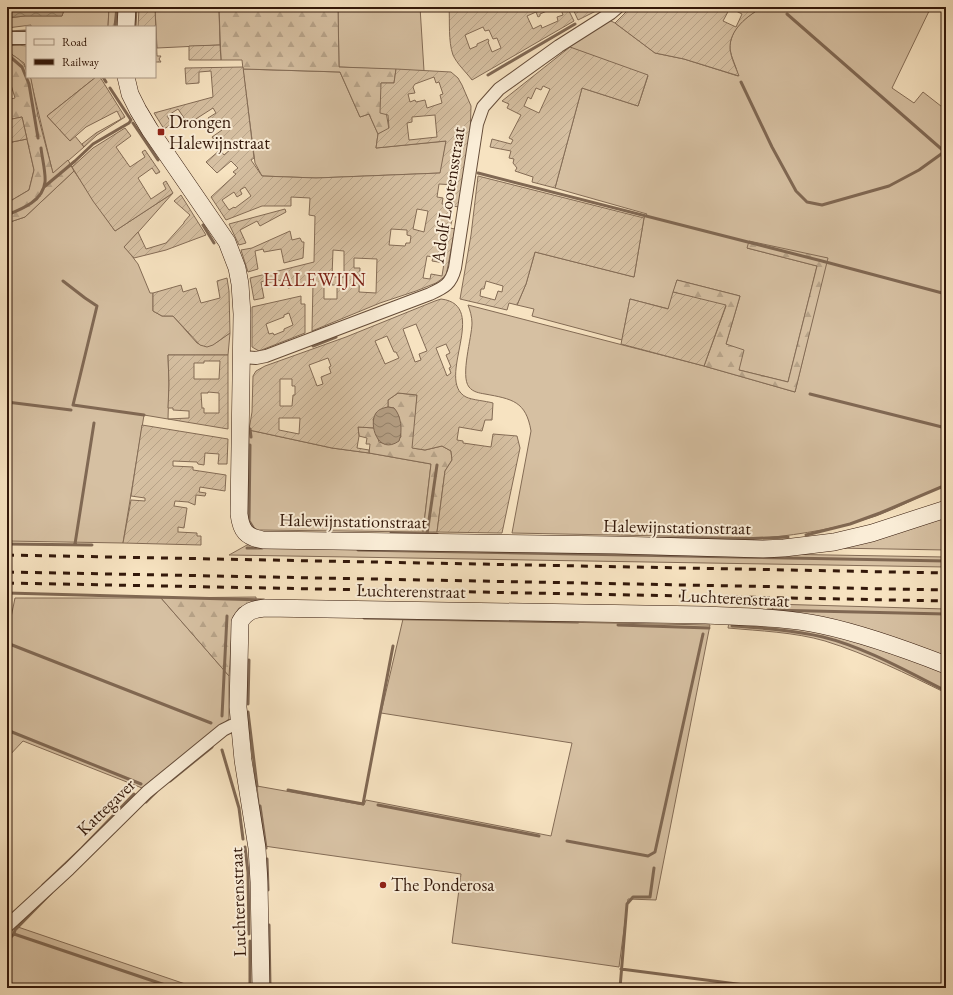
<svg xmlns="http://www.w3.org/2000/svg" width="953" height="995" font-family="'EB Garamond',serif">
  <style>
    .grass { fill: #d6c0a2; stroke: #846c56 }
    .forest { fill: url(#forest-firs); stroke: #846c56 }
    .garden { fill: url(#garden-furrows); stroke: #846c56; fill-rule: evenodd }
    .water { fill: url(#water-waves); stroke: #806853 }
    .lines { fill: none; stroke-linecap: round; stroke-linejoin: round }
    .stream { stroke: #806853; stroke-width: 3 }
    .street-casing { stroke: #644b38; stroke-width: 14 }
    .secondary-casing { stroke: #33180a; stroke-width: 18 }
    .street { stroke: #faedd7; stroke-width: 12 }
    .secondary { stroke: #faedd7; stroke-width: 17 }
    .rail { stroke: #33180a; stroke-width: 3; stroke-dasharray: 7 7; stroke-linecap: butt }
    .poi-dot { fill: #8f2418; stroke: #faedd7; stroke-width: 1.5 }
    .labels { text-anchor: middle; stroke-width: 4; stroke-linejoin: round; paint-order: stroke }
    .poi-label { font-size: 18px; fill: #33180a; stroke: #faedd7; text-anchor: start }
    .street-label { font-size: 18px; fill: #33180a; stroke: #faedd7 }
    .neighbourhood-label { font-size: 19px; letter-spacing: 1px; fill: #7a1f14; stroke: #faedd7 }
  </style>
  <defs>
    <pattern id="forest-firs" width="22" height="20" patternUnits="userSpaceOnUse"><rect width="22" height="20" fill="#d6c0a2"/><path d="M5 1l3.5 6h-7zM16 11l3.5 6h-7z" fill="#b8a48a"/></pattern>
    <pattern id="garden-furrows" width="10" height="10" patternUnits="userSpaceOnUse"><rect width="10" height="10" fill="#d6c0a2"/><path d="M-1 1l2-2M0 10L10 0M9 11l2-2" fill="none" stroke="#b8a48a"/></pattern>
    <pattern id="water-waves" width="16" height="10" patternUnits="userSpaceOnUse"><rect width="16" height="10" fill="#b49e83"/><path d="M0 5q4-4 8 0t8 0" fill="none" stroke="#938069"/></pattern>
  </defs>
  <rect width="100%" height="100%" fill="#f7e3c1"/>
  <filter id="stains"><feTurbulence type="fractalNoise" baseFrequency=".005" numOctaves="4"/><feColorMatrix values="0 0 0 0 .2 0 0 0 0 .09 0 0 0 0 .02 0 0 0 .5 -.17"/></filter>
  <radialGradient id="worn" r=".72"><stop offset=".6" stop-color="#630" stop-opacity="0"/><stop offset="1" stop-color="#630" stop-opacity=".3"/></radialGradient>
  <path class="grass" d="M65,7h44l-1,20h-77v-2l-24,3v-10l18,-2h37z
    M338,7h82l4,64 -85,-4z
    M763,7h168l-39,81 22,15 9,-11 23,18v374c-23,11 -46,23 -70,32 -37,12 -72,18 -111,22l-253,-5 19,-102c-5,-30 -19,-32 -46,-37 -6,-1 -12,-2 -16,-7 -9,-11 3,-50 3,-64 0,-6 -2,-13 -4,-18l236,61 91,26 32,-134 -80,-10 70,18 -29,116 -49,-12 -13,-26 14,-48 -63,-16 -8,29 -39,-10 -8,41 -90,-24 2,-7 -17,-4 9,-21 9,-32 99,25 10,-59 3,-4 -92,-26 27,-100 56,18 10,-30 -82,-30 43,-26 6,3 40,30 29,6 54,17c-1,-9 -7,-18 -8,-27 -1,-20 17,-33 33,-42z
    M155,8h64l1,37 -63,3z
    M7,44l20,2v25l-3,-8 -17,-12z
    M243,69l97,3 20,45 9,-3 9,20 -2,14 70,-7 -5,32 -125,5 -54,-2 -7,-13z
    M30,77h66l-49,39 23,25 5,-5 9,11 -31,27z
    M27,139l7,31 -5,20 -22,13v-60z
    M74,171l41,60 58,-38 -48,54 13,17 12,29h3v18l9,5h11l24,27c14,8 21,-3 33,-10l-2,22h-60l1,29 -1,35 -24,-4 -21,128 -116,-2v-235l4,-2 -2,-5 -2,1v-77l18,-6z
    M249,430l83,18 37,5 62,11 -8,68 -165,-2 -7,-4 -2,-7z
    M946,516v34l-113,-2z
    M247,545l699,12v10l-717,-12z
    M15,598h146l68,78v43l-87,69 -119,-47 -16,17v-121z
    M772,604l174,5v52l-173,-47z
    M403,619l307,6 -54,275 -28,-1 -9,68 -167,-24 9,-69 -197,-28 -7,-60 107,19 2,-5 185,36 21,-93 -191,-30z
    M729,622l79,6 47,11 91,34v20c-39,-19 -79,-39 -121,-52 -31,-9 -65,-10 -97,-13z
    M15,926l182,62h-190v-54z"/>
  <path class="forest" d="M109,7h9l-1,20h-9z
    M137,7h201l1,60 57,2 -2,14h-13l8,46 -11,5 -9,-20 -9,3 -20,-45 -97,-3 -1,-9h-21l-2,-52h-82z
    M7,51c11,8 20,11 20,26h3l1,2 7,37 15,57 15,-13 6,11 -49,46 -18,6v-20l22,-13 5,-20 -12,-53 -15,3v-20l8,-2 -8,-26z
    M749,241l79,17 -33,134 -91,-26 22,-60 -53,-14 4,-12 63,16 -14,48 18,6 -5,20 49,12 29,-116 -70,-18z
    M398,393l19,2 -4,53 12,2 17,-4 9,5 1,9 -7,11 -8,61h-14l8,-68 -62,-11 1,-9h-4l1,-6 -8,-2 -1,-9 17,1 4,14c10,4 14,1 22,-5l-2,-20 -5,-9 -6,-1v-7z
    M256,597v6l-17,5 -6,9 -4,59 -68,-78z"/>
  <path class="garden" d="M449,7h25l1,2 13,-2h68l-16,7v2l-2,1 -2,-5 -9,4 6,13 8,-4 1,3 16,-7 -1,-4 6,-2 -3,-8h7l7,14 -102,59c-6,-8 -15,-16 -19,-25 -5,-14 -3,-33 -4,-48zM483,27l2,4 4,-1 4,9 4,-1 4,10 -9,4 -4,-10 1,-1 -1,-2 -11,5v2l-7,3 -5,-14z
    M572,7h2l3,5 8,-5h19l-26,13z
    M631,7h32l2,2 2,-2h96c-16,9 -34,23 -33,42 1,9 6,19 9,27l-55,-17 -29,-6 -40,-30zM730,8l12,6 -6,13 -13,-6z
    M139,8h16l2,48h4l-2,3 2,3h-6v-35h-17z
    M220,45l1,15h-32v-14z
    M570,47l78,28 -10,31 -56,-18 -27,100 -23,-6 1,-5 -18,-6 2,-3 -4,-5 1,-4 -5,-1 2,-7 -21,-4 2,-8 19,5 2,-4 -4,-2 12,-23 -14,-7 2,-4 -7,-3zM543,86l7,3 -11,24 -15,-7 4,-9 3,2 5,-11 5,2z
    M243,67l11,91 -3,2 11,16 54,2 124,-5 6,-32 -70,7 2,-14 11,-6 -1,-13 -8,-2 1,-30h13l2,-14 55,3 7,6 4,7 9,21 -1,34 -11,67 -6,-1 -3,13 2,1 -2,8 5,1 -9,47 -10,7 -20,8 -36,12 -68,28 1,-48 -25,5 -2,-8 -6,1 -1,-1 -12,3v-3l-6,2 3,16 -10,2 -4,-22 64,-16 1,-46 -6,-1 1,-17 -19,-1v9h-29l-36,14 -15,-23 25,-23 -3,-2 5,-4 -7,-7 -14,12 -11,-11 14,-12 4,5 7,-6 -4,-4 -3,2 -3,-4 -3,2 -6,-8 10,-7 -4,-5 -3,2 -7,-9 8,-5 -3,-5 -25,16 -10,-15 -11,7 5,8 -8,5 -10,-16 59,-16 -2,-26 -12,1v11l-13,1 -1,-16zM434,77l2,6 3,-1 4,12 -3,1 2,8 -15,5 -2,-8 -9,2 -1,-2 -5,2 -2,-8 7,-1 -2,-6 2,-3zM435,115l2,22 -28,3 -2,-17 5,-1v-5zM439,184l16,1 -2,20 -11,-1 1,-6 -6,-1zM245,187l6,9 -16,12 -1,-1 -5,3 -7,-10 12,-8 3,5 5,-3 -2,-4zM417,209l11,2 -4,21 -11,-3zM391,229l16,1v5l4,1 -1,7h-4l-1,3 -16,-1zM333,250l11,1v26h-12zM427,256l6,1 -1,4 12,2 -2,13 -11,-2 -1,5 -7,-1zM354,258l23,1 -1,34 -17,-1 1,-24h-6zM332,280v5h5v14h-13v-18z
    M96,77h4l25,40 -28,18 -13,12 -2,-3 14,-11 25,-14 -4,-8 -31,16 -16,14 -23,-25z
    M22,117l5,22 -20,4v-23z
    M125,128l6,8 -15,11 14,20 15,-10 -3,-5 3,-2 15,22 -4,2 -4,-6 -14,10 13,21 15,-10 -3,-6 3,-2 7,12 -58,38 -22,-30 -21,-34 21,-19z
    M478,176l166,42 -10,59 -99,-25 -9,32 -9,21 -8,-2 -2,7 -47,-11 11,-64zM486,281l17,5 -1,6 -4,-1 -3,9 -15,-4 1,-7h3z
    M181,195l25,40 -40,15 -32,8 -10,-11 14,-15 8,17 20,-6 18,-20v-1l6,-7 -16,-14z
    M285,209l1,3 -26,14 -3,-5 -17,9 6,13 -7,2 -10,-21z
    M290,231l2,9 8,-2 2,4h2l-1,16 -19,5 -3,-14 -17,3 -1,-3 -8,2 3,18 -10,3 -7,-22 11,-2z
    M227,278l2,13 1,42 -17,12 -6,2 -7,-2 -27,-29h-11l-9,-5v-18l28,-8 2,7 13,-4 5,15 19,-5 -3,-17z
    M673,292l53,13 -22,61 -83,-22 9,-45 38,10z
    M301,296v8h4v29l-46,18 -7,-4v-40zM289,313l4,12 -9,4v2l-10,4 -1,-2 -4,1 -3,-10 18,-7v-2z
    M441,299c50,6 -7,81 25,98 6,3 20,4 27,6l-1,17h-7l-3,11 -23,-4 -2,13 6,1v2l28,4 2,-13 24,2 3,12 -18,85 -65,-1 8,-61 7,-11 -1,-9 -9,-5 -17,4 -13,-2 5,-53 -19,-2 -10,7v7l-6,2 -9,10 2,9 -17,-1 1,9 -2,12 12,2v3l-37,-5 -83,-18 3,-18 1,-36 3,-5 9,-5 81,-29 89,-36zM416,324l11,27 -8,3 2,6 -6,2 -12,-33zM387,336l7,16h2l3,6 -14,6 -10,-23zM446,344l4,9 -4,2 5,12 -2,1 2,5 -4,3 -11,-28zM328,358l3,8 -2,1 2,6 -10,4 2,7 -6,2 -8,-21zM280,379h12v7h3v9h-2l-1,11h-12zM279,418h21l-1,16 -20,-4z
    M168,355h60v74l-60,-10 21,-1v-7l-16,-1v-2h-5l1,-24zM204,361h16l-1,18h-25v-16h10zM208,392l11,1v20h-15v-5h-2l-1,-15h7z
    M142,425l86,14 -1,25h-9l1,-10 -14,-1 -1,12 -6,-1 -1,-2 -24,-1v5l20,1v3l33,5 -1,16 -25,-4 -1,5 7,1 -1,3 -9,-1 -1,10 -7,-3 -13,-1 -1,5 13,2 -3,20 -6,-1v5l19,1v3h4v9l-78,-2 8,-43 14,1v-3l-14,-2z"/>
  <path class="water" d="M7,7h58l-3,9h-37l-18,2z
    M388,407l6,1c7,7 9,23 5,33 -21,15 -31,-17 -23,-28 3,-4 7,-5 12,-6z"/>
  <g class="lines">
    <path class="stream" d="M787,14l159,139
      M115,27l2,-20
      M135,27l1,-20
      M7,32l20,-1
      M7,45l12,-1
      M7,54l15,13 7,17 9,54
      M488,75l87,-51
      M103,77l3,5
      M741,82l31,65 24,44 11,11 15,3 67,-19 30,-16 25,-18
      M133,123l25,37
      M478,173l344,88 124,33
      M44,187l31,-26 18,-17 36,-21 2,-3 -21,-32
      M7,215c15,-6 36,-14 38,-33 1,-9 -3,-24 -4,-34
      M203,225l11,18
      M63,281l22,17 12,8 -24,99 71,10
      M313,346l23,-9
      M810,394l136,34
      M7,402l64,8
      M250,429l1,8
      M250,445l-1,76 5,8
      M391,533l46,1
      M427,534l10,-69
      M806,535l44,-11 30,-11 66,-28
      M653,538l89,1 46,-2
      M7,544l85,1
      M75,544l19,-121
      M247,548h15
      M358,550l588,11
      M7,593l257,7
      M768,610l178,4
      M364,618l214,4
      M618,625l91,3
      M732,626c30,2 61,4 91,11 41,10 85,35 123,54
      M7,643l204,80
      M248,704l1,-44
      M248,712l9,74
      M222,716l5,-100
      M7,730l134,54
      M222,750l17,58 4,31
      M170,781l42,-34
      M288,790l75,14 30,-158
      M146,802l10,-10
      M378,805l161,31
      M260,806l6,42
      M567,841l81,15 7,-4 48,-218
      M245,847l3,25 1,62
      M267,859l1,31
      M43,885l39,-37 52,-54
      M269,925l1,63
      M14,934l1,-4 36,-37
      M7,941l7,-7 160,54
      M250,941v47
      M621,969l147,19
      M620,988l7,-84 6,-7h17l4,-29"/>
    <defs>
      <path id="street" d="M7,38h20
        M242,357l14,1 10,-2 164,-62c15,-7 21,-10 25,-26l22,-144 6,-17 16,-18 60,-43 52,-33 7,-6
        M7,926l62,-57 78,-77 76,-62 8,-4 8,-1"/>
      <path id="secondary" d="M126,27l1,-20
        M126,77l4,17 8,16 12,20 77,112 10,26 3,16 2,30 -3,200c2,17 7,23 24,26l352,5 148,4 21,-1 50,-6 38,-9 74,-24
        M261,988l-2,-106 -2,-34 -14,-88 -5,-53 2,-85c6,-11 14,-13 25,-14l441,7c38,2 77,2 115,10 43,9 84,24 125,40"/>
    </defs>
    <use href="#street" class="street-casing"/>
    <use href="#secondary" class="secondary-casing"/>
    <use href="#street" class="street"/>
    <use href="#secondary" class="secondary"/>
    <path class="rail" d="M7,555l939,18
      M7,572l939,18
      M7,583l939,18"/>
  </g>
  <g class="poi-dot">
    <rect x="157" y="128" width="8" height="8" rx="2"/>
    <circle cx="383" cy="885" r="4"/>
  </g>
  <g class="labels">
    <g class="poi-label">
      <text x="169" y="128">Drongen<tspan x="169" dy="21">Halewijnstraat</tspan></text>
      <text x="391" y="891">The Ponderosa</text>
    </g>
    <g class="street-label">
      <text transform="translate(448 195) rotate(-81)" y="6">Adolf Lootensstraat</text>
      <text transform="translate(353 521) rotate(1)" y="6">Halewijnstationstraat</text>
      <text transform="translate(677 527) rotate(1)" y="6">Halewijnstationstraat</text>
      <text transform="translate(411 591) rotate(1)" y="6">Luchterenstraat</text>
      <text transform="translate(735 598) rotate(3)" y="6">Luchterenstraat</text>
      <text transform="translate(106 807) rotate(-44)" y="6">Kattegaver</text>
      <text transform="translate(238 902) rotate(-92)" y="6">Luchterenstraat</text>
    </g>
    <g class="neighbourhood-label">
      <text x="315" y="286">HALEWIJN</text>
    </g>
  </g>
  <rect width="953" height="995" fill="none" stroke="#f7e3c1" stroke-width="24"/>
  <rect x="8" y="8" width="937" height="979" fill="none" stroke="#33180a" stroke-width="2"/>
  <rect x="12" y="12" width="929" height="971" fill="none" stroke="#33180a"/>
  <rect x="26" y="26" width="130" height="52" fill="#faedd7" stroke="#aa9885"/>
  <rect x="34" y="39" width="20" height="6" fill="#faedd7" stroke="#aa9885"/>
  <text x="62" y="46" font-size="12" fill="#33180a">Road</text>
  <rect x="34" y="59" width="20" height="6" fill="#33180a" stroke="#aa9885"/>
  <text x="62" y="66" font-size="12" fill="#33180a">Railway</text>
  <rect width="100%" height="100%" filter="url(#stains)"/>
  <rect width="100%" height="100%" fill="url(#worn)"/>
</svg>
